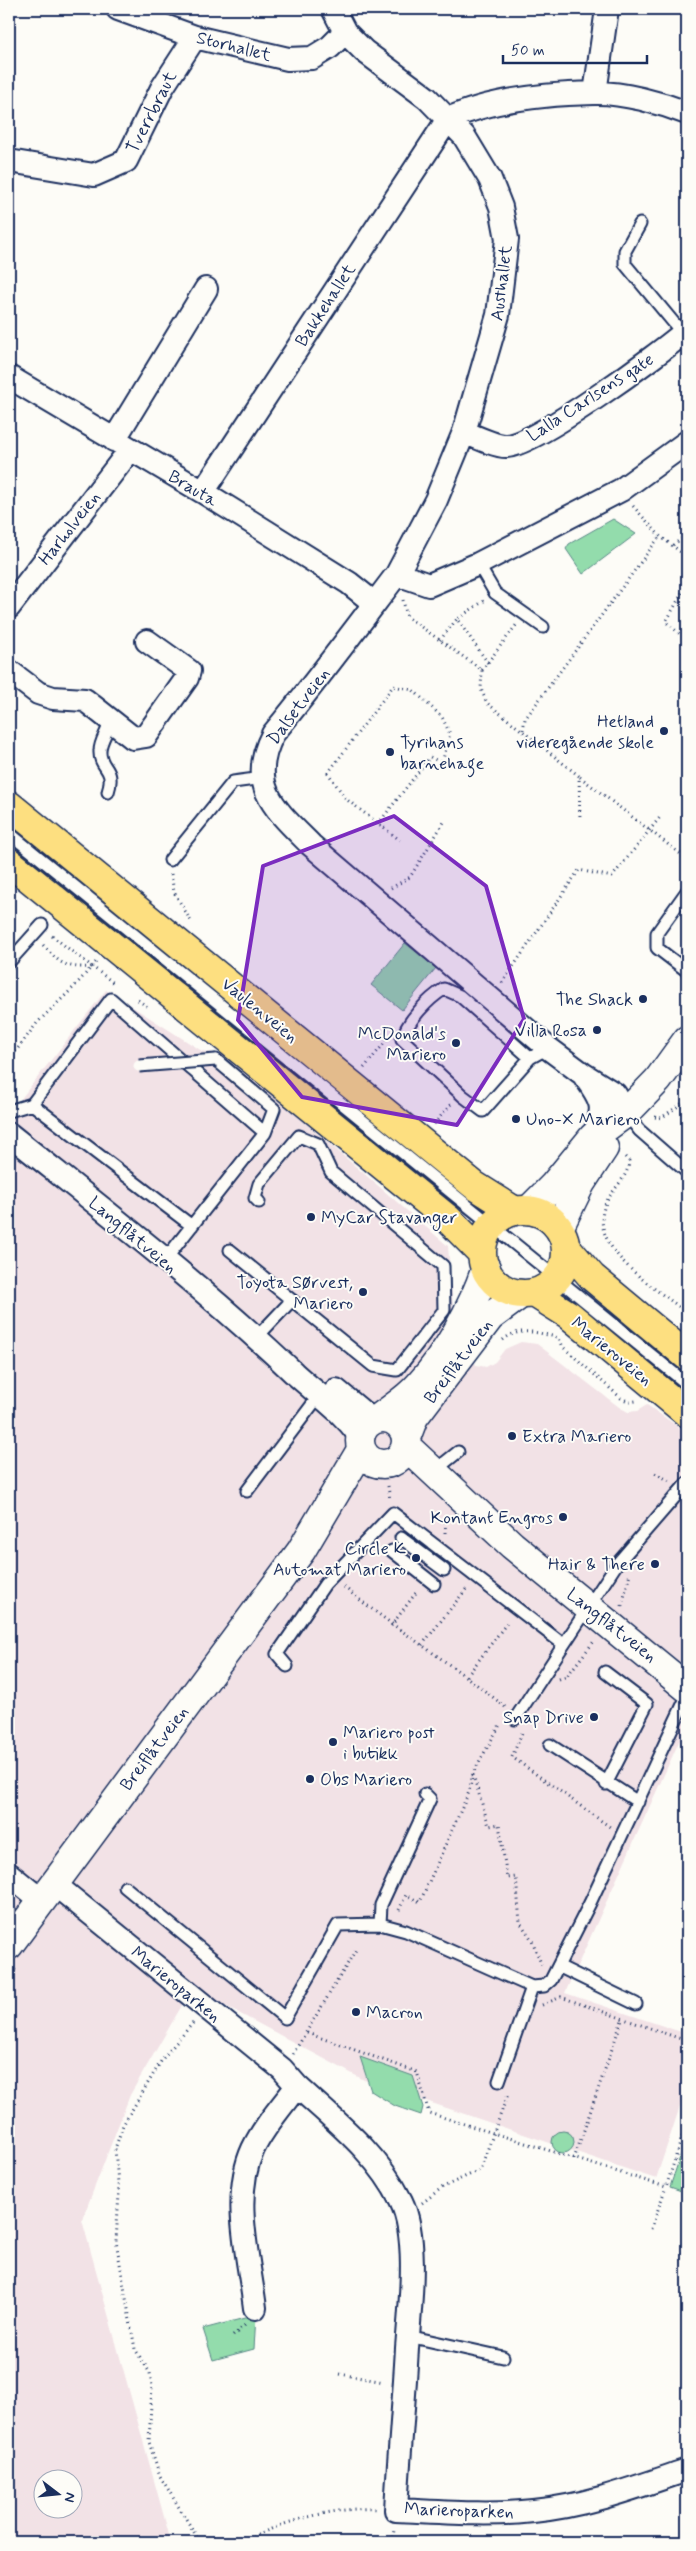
<svg xmlns="http://www.w3.org/2000/svg" width="696" height="2551" font-family="Mynerve,sans-serif">
  <style>
    .built { fill: #f2e2e6; fill-rule: evenodd }
    .green { fill: #93dcac; stroke: #578685 }
    .lines { fill: none; stroke-linecap: round; stroke-linejoin: round }
    .service-casing { stroke: #1b2f5e; stroke-width: 15 }
    .minor-casing { stroke: #1b2f5e; stroke-width: 26 }
    .tertiary-casing { stroke: #1b2f5e; stroke-width: 31 }
    .secondary-casing { stroke: #1b2f5e; stroke-width: 31 }
    .primary-casing { stroke: #1b2f5e; stroke-width: 31 }
    .path { stroke: #1b2f5e; stroke-width: 3; stroke-dasharray: 1 4; stroke-linecap: butt }
    .service { stroke: #fdfcf7; stroke-width: 11 }
    .minor { stroke: #fdfcf7; stroke-width: 22 }
    .tertiary { stroke: #fdfcf7; stroke-width: 28 }
    .secondary { stroke: #fdfcf7; stroke-width: 28 }
    .primary { stroke: #fddf80; stroke-width: 28 }
    .service-bridge-casing { stroke: #1b2f5e; stroke-width: 15; stroke-linecap: butt }
    .service-bridge { stroke: #fdfcf7; stroke-width: 11 }
    .marked { fill: #7b2cbf; fill-opacity: 0.2; stroke: #7b2cbf; stroke-width: 4; stroke-linejoin: round }
    .poi-dot { fill: #1b2f5e; stroke: #fdfcf7; stroke-width: 2 }
    .labels { text-anchor: middle; stroke-width: 4; stroke-linejoin: round; paint-order: stroke }
    .street-label { font-size: 18px; fill: #1b2f5e; stroke: #fdfcf7 }
    .poi-label { font-size: 18px; fill: #1b2f5e; stroke: #fdfcf7; text-anchor: end }
  </style>
  <rect width="100%" height="100%" fill="#fdfcf7"/>
  <filter id="ink" filterUnits="userSpaceOnUse"><feTurbulence type="fractalNoise" baseFrequency=".02" numOctaves="2"/><feDisplacementMap in="SourceGraphic" scale="10" xChannelSelector="R" yChannelSelector="G"/><feConvolveMatrix kernelMatrix="1 2 1 2 8 2 1 2 1" color-interpolation-filters="sRGB"/></filter>
  <g filter="url(#ink)">
    <path class="built" d="M106,990l96,61 19,3 82,67 145,125 5,62 23,57 10,2 9,-5 10,-13 16,-7 16,2 82,63 9,5 9,-1 10,-6 40,28v291l-122,269 122,41v51l-31,94 -292,-99 -172,-92 -62,107 -48,125 89,322h-162v-1428zM42,2478h30v30h-30z"/>
    <path class="green" d="M613,519l23,15 -53,40 -17,-25 3,-5z
      M405,943l31,25 -34,42 -31,-25z
      M360,2057l53,19 10,31 -2,8 -26,-9 -24,-15z
      M552 2142a11 11 0 1 1 22 0a11 11 0 1 1-22 0Z
      M687,2136v57l-17,-6z
      M256,2315l-2,34 -41,11 -10,-31z"/>
    <g class="lines">
      <defs>
        <path id="service" d="M640,224l-15,27v13l58,70
          M478,564l17,29 48,34
          M108,792c8,-25 -9,-23 -8,-41 0,-11 9,-20 10,-31
          M9,833l678,551
          M170,860l63,-78 30,-4
          M687,891l-30,42v15l30,23
          M9,962l33,-37
          M530,1058l-70,-62 -16,-7c-16,10 -36,31 -42,50l61,57 20,15 47,-53 18,-10
          M216,1060l58,49 -9,24
          M32,1104l160,122
          M9,1111l23,-7 79,-105 154,134 -101,128
          M626,1113l13,17 48,42
          M230,1250l143,116 24,4 47,-60 -1,-44 -112,-94 -13,-28 -19,-8 -40,48 -4,14 4,4
          M257,1337l35,-37
          M433,1472l25,-20
          M247,1491l74,-98
          M401,1538l43,32
          M392,1551l42,33
          M287,1666l-10,-12 48,-70 68,-71 170,131
          M605,1672l42,32 -41,80
          M515,1719l101,-154 71,-82
          M550,1745l88,57
          M125,1887l160,131 53,-93 42,-1 26,7 126,56
          M380,1924l1,-19 49,-106 -5,-5
          M558,1966l78,38
          M499,2081l33,-94 12,-1 7,-6 39,-77 97,-207
          M408,2336l95,21"/>
        <path id="minor" d="M118,9l77,28 93,22 24,-1 18,-11 15,-15
          M333,9l12,23 19,19 63,47 37,38 26,43 11,28 6,32 -9,76 -34,117 -28,68 -39,74
          M595,93l12,-84
          M9,161l85,14 32,-14 36,-73 33,-51
          M9,377l194,115 146,91 25,20
          M464,432c10,4 33,15 43,14 29,-1 155,-94 180,-116
          M114,440l92,-151
          M203,492l245,-373c43,-20 99,-25 146,-26 28,-1 67,10 93,20
          M9,607l121,-157
          M9,671l29,22 15,5 32,2 48,38 13,-2 41,-58 2,-7 -42,-30
          M585,1077c19,26 20,31 8,60
          M626,1113l-11,-19 -32,-20 -35,-26 -237,-203c-35,-35 -65,-59 -38,-111 43,-52 83,-106 124,-160l32,11 49,-21 143,-74 66,-48
          M9,1134c96,77 196,154 285,239 23,21 47,37 66,63
          M336,1390l36,30
          M9,1874l32,26
          M53,1883l229,186 15,17
          M255,2308c-6,-50 -24,-111 -2,-159 11,-23 29,-43 44,-63 38,35 81,68 104,115 18,36 9,107 6,147 -3,54 -8,108 -11,162 46,2 92,6 137,1 53,-5 104,-24 154,-41"/>
        <path id="tertiary" d="M380,1417c13,-10 28,-19 39,-32 28,-30 54,-78 67,-117
          M360 1441a23 23 0 1 1 46 0a23 23 0 1 1-46 0Z
          M406,1438l8,-21 76,-100 31,-23
          M406,1446l106,99 175,143
          M9,1945l292,-394 60,-101"/>
        <path id="secondary" d="M529,1210l24,-24 40,-49 33,-24 32,-33 29,-40
          M559,1228l22,-45 23,-35"/>
        <path id="primary" d="M9,805l465,380 41,26
          M9,862l438,356 35,35
          M482 1252a42 42 0 1 1 84 0a42 42 0 1 1-84 0Z
          M567,1248l25,29 95,79
          M534,1293l35,22 118,98"/>
      </defs>
      <use href="#service" class="service-casing"/>
      <use href="#minor" class="minor-casing"/>
      <use href="#tertiary" class="tertiary-casing"/>
      <use href="#secondary" class="secondary-casing"/>
      <use href="#primary" class="primary-casing"/>
      <path class="path" d="M633,506l27,30 27,21
        M673,545l14,-10
        M687,584l-21,38 21,18
        M403,600l4,17 75,53 -1,19 6,14 92,73 1,44
        M484,601l-27,18 31,44
        M440,640l17,-21
        M482,670l35,-46
        M523,730l2,-11 135,-183
        M580,777l107,82
        M378,824l52,-67 12,6 8,-29 -8,-17 -29,-27 -20,-4 -65,87 18,26 54,41
        M171,874l3,18 18,31
        M391,888l19,-11 34,-55
        M52,936l63,48
        M43,945c17,19 22,23 48,22
        M502,983l77,-113 33,7 49,-61
        M138,1000l11,8
        M9,1060l28,-37 38,-37 21,-24
        M364,1068l23,-28
        M655,1117l6,1 26,-18
        M434,1124l17,-20
        M625,1157l4,4c0,17 -20,30 -25,47 -14,43 55,82 83,105
        M503,1340c16,-14 37,-7 56,-2l4,9 58,51 9,4 6,-1
        M655,1473l15,8
        M388,1486l2,14
        M445,1533l1,-18
        M344,1587c52,43 109,77 161,120
        M622,1606l8,-33
        M391,1626l27,-36
        M422,1645l45,-57
        M467,1676l42,-56
        M559,1679l8,-3 28,-36
        M522,1733l-10,24 98,70
        M473,1775l16,51 10,-2 8,54 9,-1 4,45 12,18 10,26
        M399,1910l7,-15 14,7 49,-110 4,-19 28,-50
        M9,1978l8,-12
        M542,2005l19,-8 126,44
        M193,2023l-30,35 -40,67 -8,24 4,45 -3,47 19,108 15,24 2,13 -3,56 11,34 40,66
        M307,2033l110,39 12,41 237,74 21,-65
        M293,2054l64,-106
        M574,2159l48,-139
        M422,2203l21,-16 37,-17 28,-76
        M651,2229l15,-42
        M233,2336l12,-11
        M340,2374l44,8
        M244,2542c34,-20 94,-36 133,-33
        M392,2542l2,-12"/>
      <use href="#service" class="service"/>
      <use href="#minor" class="minor"/>
      <use href="#tertiary" class="tertiary"/>
      <use href="#secondary" class="secondary"/>
      <use href="#primary" class="primary"/>
      <defs>
        <path id="service-bridge" d="M139,1066l77,-6"/>
      </defs>
      <use href="#service-bridge" class="service-bridge-casing"/>
      <use href="#service-bridge" class="service-bridge"/>
    </g>
  </g>
  <path class="marked" d="M394,816l92,70 38,133 -67,106 -155,-28 -64,-77 25,-154z"/>
  <g class="poi-dot">
    <circle cx="664" cy="731" r="5"/>
    <circle cx="390" cy="752" r="5"/>
    <circle cx="643" cy="999" r="5"/>
    <circle cx="597" cy="1030" r="5"/>
    <circle cx="456" cy="1043" r="5"/>
    <circle cx="516" cy="1119" r="5"/>
    <circle cx="311" cy="1217" r="5"/>
    <circle cx="363" cy="1292" r="5"/>
    <circle cx="512" cy="1436" r="5"/>
    <circle cx="563" cy="1517" r="5"/>
    <circle cx="416" cy="1558" r="5"/>
    <circle cx="655" cy="1564" r="5"/>
    <circle cx="594" cy="1717" r="5"/>
    <circle cx="333" cy="1742" r="5"/>
    <circle cx="310" cy="1779" r="5"/>
    <circle cx="356" cy="2012" r="5"/>
  </g>
  <g class="labels">
    <g class="street-label">
      <text transform="translate(234 46) rotate(14)" y="6">Storhallet</text>
      <text transform="translate(151 112) rotate(-63)" y="6">Tverrbraut</text>
      <text transform="translate(501 283) rotate(-83)" y="6">Austhallet</text>
      <text transform="translate(325 305) rotate(-57)" y="6">Bakkehallet</text>
      <text transform="translate(590 397) rotate(-33)" y="6">Lalla Carlsens gate</text>
      <text transform="translate(193 488) rotate(31)" y="6">Brauta</text>
      <text transform="translate(69 528) rotate(-52)" y="6">Harholveien</text>
      <text transform="translate(298 706) rotate(-53)" y="6">Dalsetveien</text>
      <text transform="translate(260 1010) rotate(39)" y="6">Vaulenveien</text>
      <text transform="translate(133 1235) rotate(40)" y="6">Langflåtveien</text>
      <text transform="translate(612 1351) rotate(39)" y="6">Marieroveien</text>
      <text transform="translate(458 1361) rotate(-53)" y="6">Breiflåtveien</text>
      <text transform="translate(612 1625) rotate(38)" y="6">Langflåtveien</text>
      <text transform="translate(154 1748) rotate(-53)" y="6">Breiflåtveien</text>
      <text transform="translate(176 1984) rotate(39)" y="6">Marieroparken</text>
      <text transform="translate(459 2510) rotate(2)" y="6">Marieroparken</text>
    </g>
    <g class="poi-label">
      <text x="654" y="727">Hetland<tspan x="654" dy="21">videregående skole</tspan></text>
      <text x="400" y="748" text-anchor="start">Tyrihans<tspan x="400" dy="21">barnehage</tspan></text>
      <text x="633" y="1005">The Shack</text>
      <text x="587" y="1036">Villa Rosa</text>
      <text x="446" y="1039">McDonald's<tspan x="446" dy="21">Mariero</tspan></text>
      <text x="526" y="1125" text-anchor="start">Uno-X Mariero</text>
      <text x="321" y="1223" text-anchor="start">MyCar Stavanger</text>
      <text x="353" y="1288">Toyota Sørvest,<tspan x="353" dy="21">Mariero</tspan></text>
      <text x="522" y="1442" text-anchor="start">Extra Mariero</text>
      <text x="553" y="1523">Kontant Engros</text>
      <text x="406" y="1554">Circle K<tspan x="406" dy="21">Automat Mariero</tspan></text>
      <text x="645" y="1570">Hair &amp; There</text>
      <text x="584" y="1723">Snap Drive</text>
      <text x="343" y="1738" text-anchor="start">Mariero post<tspan x="343" dy="21">i butikk</tspan></text>
      <text x="320" y="1785" text-anchor="start">Obs Mariero</text>
      <text x="366" y="2018" text-anchor="start">Macron</text>
    </g>
  </g>
  <rect width="696" height="2551" fill="none" stroke="#fdfcf7" stroke-width="30"/>
  <rect x="15" y="15" width="666" height="2521" fill="none" stroke="#1b2f5e" stroke-width="2" filter="url(#ink)"/>
  <g transform="translate(58 2494) rotate(106)"><circle r="24" fill="#fdfcf7" stroke="#a3aaba"/>
  <path d="M0-4L9 19L0 12L-9 19Z" fill="#1b2f5e"/>
  <text y="-8" font-size="14" font-weight="bold" text-anchor="middle" fill="#1b2f5e">N</text>
  </g>
  <path d="M503 55v8h144v-8" fill="none" stroke="#1b2f5e" stroke-width="2.5"/>
  <text x="511" y="55" font-size="15" fill="#1b2f5e" stroke="#fdfcf7" stroke-width="4" paint-order="stroke">50 m</text>
</svg>
